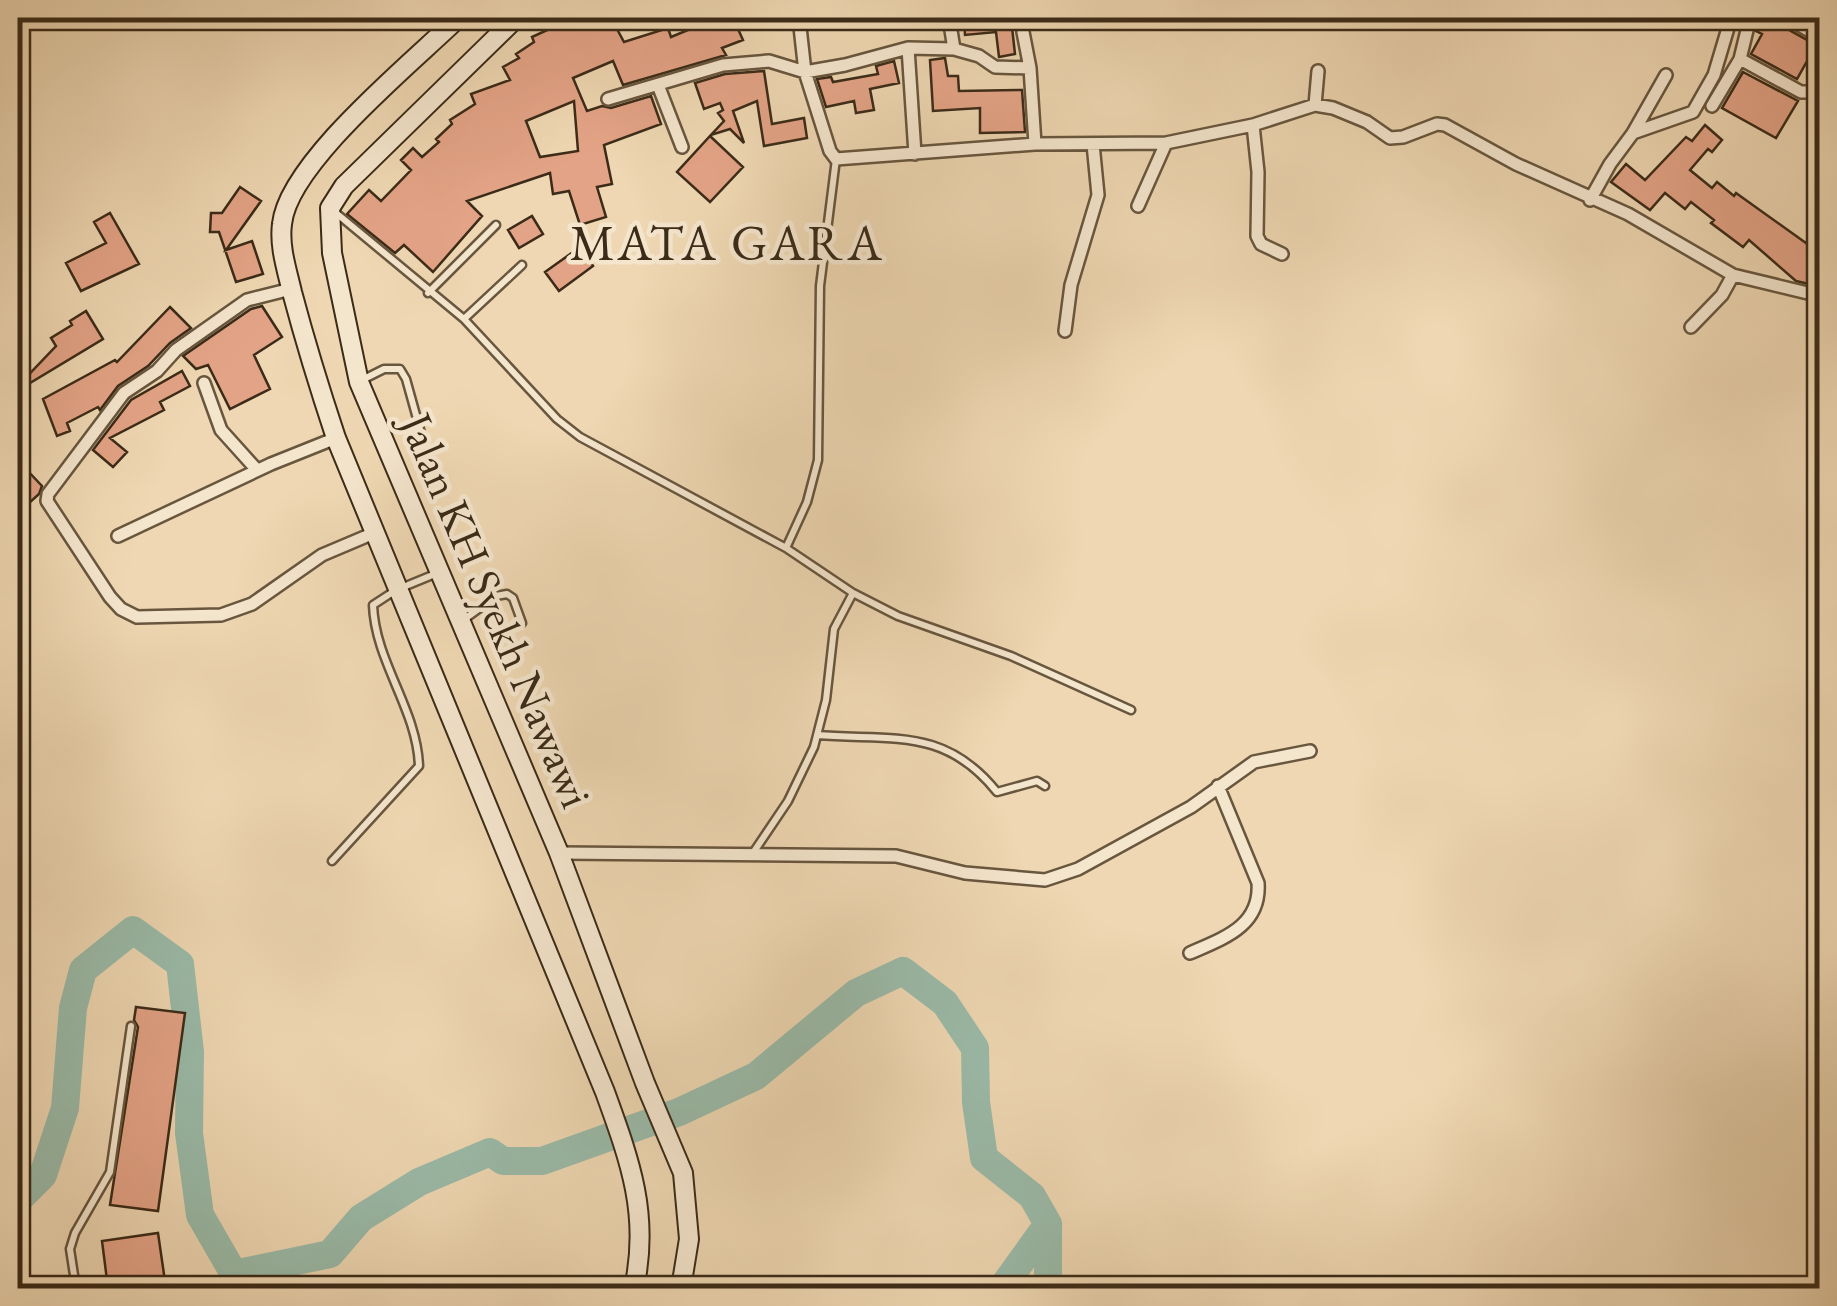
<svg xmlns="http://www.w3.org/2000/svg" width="1837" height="1306" font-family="'EB Garamond',serif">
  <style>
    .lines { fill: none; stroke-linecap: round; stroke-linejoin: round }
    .river { stroke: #9abaa8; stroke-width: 28 }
    .building { fill: #e3a386; stroke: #3b2b18; stroke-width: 2.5; fill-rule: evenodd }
    .lane-casing { stroke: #68563e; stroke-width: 11 }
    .street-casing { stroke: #68563e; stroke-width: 16 }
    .secondary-casing { stroke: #3b2b18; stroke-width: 22 }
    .lane { stroke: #f4e5cd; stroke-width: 6 }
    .street { stroke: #f4e5cd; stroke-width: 11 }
    .secondary { stroke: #f4e5cd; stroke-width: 18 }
    .labels { text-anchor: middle; stroke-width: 9; stroke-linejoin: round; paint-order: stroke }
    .street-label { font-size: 45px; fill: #3b2b18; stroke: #f4e5cd }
    .quarter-label { font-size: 50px; letter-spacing: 2.5px; fill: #3b2b18; stroke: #f4e5cd }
  </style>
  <rect width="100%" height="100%" fill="#eed7b2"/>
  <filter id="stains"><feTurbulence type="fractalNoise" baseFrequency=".002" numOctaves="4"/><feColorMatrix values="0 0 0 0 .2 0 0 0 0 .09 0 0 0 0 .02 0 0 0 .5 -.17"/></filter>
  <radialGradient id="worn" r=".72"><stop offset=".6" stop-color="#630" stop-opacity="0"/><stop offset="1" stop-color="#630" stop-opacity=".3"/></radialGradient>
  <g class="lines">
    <path class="river" d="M18,1200l25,-25 22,-67 8,-100 10,-38 50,-40 47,34 10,88 -1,81 11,82 34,59 96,-20 31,-36 58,-36 71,-30 13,9h39l137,-49 77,-36 100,-83 47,-22 42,32 30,45 1,54 8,56 48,38 16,28 -46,64
      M1048,1224v64"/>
  </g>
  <path class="building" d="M549,18h62l13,24 44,-14 3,9 46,-19h16l10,22 -21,8 4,7 -103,30 -10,-24 -40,17 14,33 15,-5 9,2 40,-12 10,28 -57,21 8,39 -15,3 9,30 -26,8 -11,-34 -16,3 -3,-21 -83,28 15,15 -49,56 -29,-27 -9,8 -48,-39 22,-24 12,11 30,-31 -10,-10 12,-12 9,9 17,-15 -3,-3 16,-15 -2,-4 25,-16 -4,-10 39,-14 -7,-13 16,-9 -3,-4 18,-12 -2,-5 22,-10zM574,101l4,50 -38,6 -14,-36z
    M964,18h47l4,36 -16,3 -3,-25 -31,3z
    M1759,18h19l4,8 34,19 -19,34 -46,-25 11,-20 -6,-3z
    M945,58l3,18h10l1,15 63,-1 3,42 -45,1v-25l-47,3 -3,-51z
    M894,61l5,22 -29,6 4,21 -18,3 -2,-12 -28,6 -9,-28 14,-2 2,5 45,-8 -2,-8z
    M764,71l8,53 32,-6 3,20 -43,8 -7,-45 -24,10 11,32 -14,-14 -19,6 13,-14 -6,-8 5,-3 -3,-7 -16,6 -9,-26 30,-9z
    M1743,72l55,29 -22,37 -54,-30z
    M1705,125l17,15 -10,12 -4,-3 -18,21 22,18 5,-6 17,14 2,-3 70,50 14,-17v45l-11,13 -13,-3 -47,-41 -6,7 -32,-24 3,-3 -23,-18 -6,7 -20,-16 -15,17 -39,-28 15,-18 19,16 41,-43 6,4z
    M710,136l33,31 -33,35 -33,-30z
    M240,187l21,14 -35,49 26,-9 11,33 -27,8 -17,-50h-9l1,-19h11z
    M110,213l29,51 -58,27 -15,-28 40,-20 -12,-21z
    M532,216l11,18 -24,14 -11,-18z
    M580,247l13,19 -34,25 -14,-19z
    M262,306l20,31 -28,18 16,34 -40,20 -22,-44 -12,4 -13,-13 68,-47z
    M170,307l21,21 -21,15 -22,23 -30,20 -18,24 -2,-3 -31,16 3,8 -13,5 -14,-37 72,-39 2,2z
    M86,311l17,28 -83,50 -2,-3 38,-40 -5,-8 21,-13 -2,-4z
    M182,371l8,15 -30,16 4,8 -54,28 17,14 -14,15 -20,-17 38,-50z
    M26,469l16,17 -3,8 -21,19v-37z
    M136,1007l49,6 -27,198 -48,-6 28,-178 -4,-7z
    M158,1233l8,55h-58l-6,-47z"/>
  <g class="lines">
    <defs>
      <path id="lane" d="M336,213l128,106 93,100 23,18 206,111 67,45 45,23 113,40 120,54
        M428,293l68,-68
        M464,319l58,-54
        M360,381l24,-12h16l6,10 15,54
        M786,548l21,-46 11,-42 2,-174 16,-127
        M462,621l34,-25 11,-2 6,4 9,25
        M817,735c74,6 127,-9 180,57l40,-11 8,5
        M753,853l35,-52 26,-54 12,-47 8,-71 19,-36
        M332,861l87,-95c-2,-57 -44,-104 -46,-161l23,-15 39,-16
        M76,1288l-6,-39 5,-16 35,-61 21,-146"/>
      <path id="street" d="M799,18l6,54 25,79 6,8 199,-15 131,-1 87,-18 62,-20 18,3 34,14 23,16 13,-1 34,-13 8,1 71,39 112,50 105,61 87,21
        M949,18l5,31 25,7 16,11 35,1
        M1787,18l33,19
        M1023,32l7,36 5,76
        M1740,59l61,33h19
        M658,85l24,62
        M608,99l115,-34 46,-4 36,11 40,-7 63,-17
        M1315,105l3,-34
        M1712,106l28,-47 10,-41
        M1253,125l5,47 -1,64 4,8 21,10
        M1633,133l33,-58
        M915,154l-7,-106 46,1
        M1590,200l20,-36 23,-31 60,-21 21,-37 17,-57
        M1138,206l28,-63
        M291,289l-44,11 -71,50 -19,21 -33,22 -76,101 -1,7 63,96 11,12 16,8 84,-2 31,-11 70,-49 52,-22
        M1691,327l31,-32 11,-20
        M1065,331l6,-46 27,-90 -5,-51
        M204,383l17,47 36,40
        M118,536l153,-72 65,-26
        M559,853l337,3 69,17 80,7 33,-11 113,-62 63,-45 56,-11
        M1190,953c34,-15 71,-27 68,-70l-40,-97"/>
      <path id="secondary" d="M458,18c-45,44 -170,145 -176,206 -3,23 5,46 10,68 13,49 28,98 44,146l269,654c25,69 45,123 29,196
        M516,18l-172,168 -14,22 2,45 27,129 200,471 86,230 38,90 6,66 -8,49"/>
    </defs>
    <use href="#lane" class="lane-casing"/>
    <use href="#street" class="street-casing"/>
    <use href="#secondary" class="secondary-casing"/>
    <use href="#lane" class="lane"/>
    <use href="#street" class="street"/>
    <use href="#secondary" class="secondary"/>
  </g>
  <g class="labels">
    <g class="street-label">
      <text transform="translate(497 610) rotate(67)" y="16">Jalan KH Syekh Nawawi</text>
    </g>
    <g class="quarter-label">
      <text x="727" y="260">MATA GARA</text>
    </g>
  </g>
  <rect width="1837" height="1306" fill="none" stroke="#eed7b2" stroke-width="60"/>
  <rect x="20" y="20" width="1797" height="1266" fill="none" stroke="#3b2b18" stroke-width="5"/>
  <rect x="30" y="30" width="1777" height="1246" fill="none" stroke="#3b2b18" stroke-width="2.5"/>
  <rect width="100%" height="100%" filter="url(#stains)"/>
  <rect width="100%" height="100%" fill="url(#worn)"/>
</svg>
